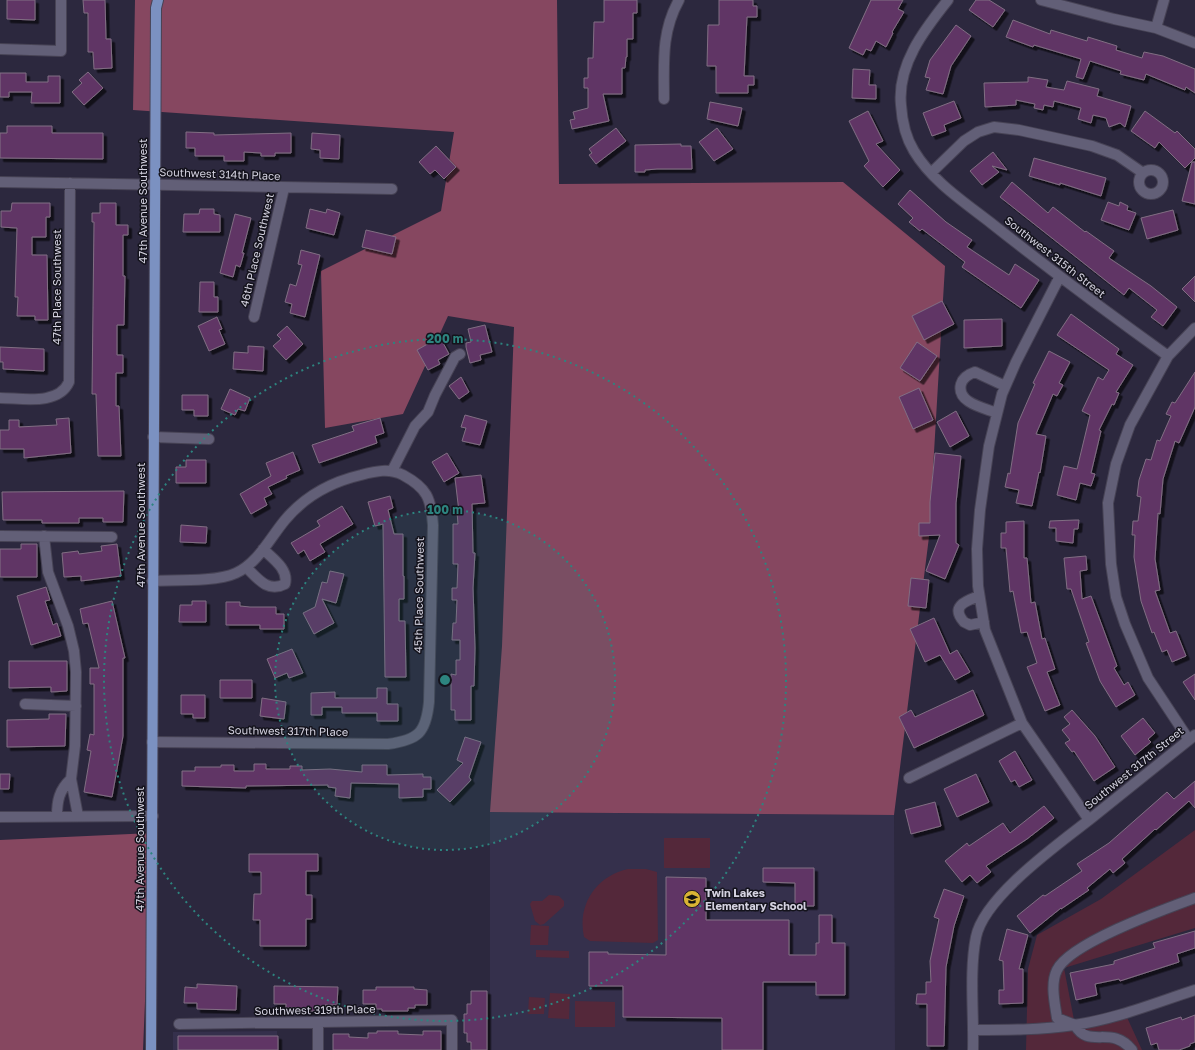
<svg xmlns="http://www.w3.org/2000/svg" width="1195" height="1050" font-family="'Golos Text',sans-serif">
  <style>
    .built { fill: #35304c }
    .green { fill: #54283a }
    .forest { fill: #864760 }
    .building { fill: #603665; stroke: #816e83; filter: url(#shadow) }
    .lines { fill: none; stroke-linecap: round; stroke-linejoin: round }
    .minor-casing { stroke: #474355; stroke-width: 12 }
    .major-casing { stroke: #474355; stroke-width: 12 }
    .minor { stroke: #625f77; stroke-width: 10 }
    .major { stroke: #7b91c1; stroke-width: 10 }
    .ring { fill: none; stroke: #2d847f; stroke-width: 2; stroke-dasharray: 2 4 }
    .labels { text-anchor: middle; stroke-width: 3; stroke-linejoin: round; paint-order: stroke }
    .street-label { font-size: 11px; fill: #d4d2e0; stroke: #14131c }
    .poi-label { font-size: 11px; font-weight: bold; fill: #d4d2e0; stroke: #14131c; text-anchor: start }
    .centre { fill: #2d847f; stroke: #14131c; stroke-width: 2 }
    .ring-label { font-size: 12px; text-anchor: middle; font-weight: bold; fill: #2d847f; stroke: #14131c; stroke-width: 3; stroke-linejoin: round; paint-order: stroke }
  </style>
  <defs>
    <filter id="shadow"><feDropShadow dx="3.5" dy="3.5" stdDeviation="0" flood-color="#0009"/></filter>
  </defs>
  <rect width="100%" height="100%" fill="#2c283e"/>
  <path class="built" d="M490,812l404,3 1,235h-405z
    M277,1031v19h-104v-18z"/>
  <path class="green" d="M1195,830v98l-131,40 11,57 50,-12 17,37h-116l2,-81 9,-34 64,-36z
    M664,838h46v30h-46z
    M628,869h18l11,3 1,68 -5,3 -63,-2 -6,-4c-7,-32 12,-61 44,-68z
    M549,895l10,1 5,5v5l-20,18 -4,1 -5,-4 -5,-17 2,-3h10z
    M531,925l18,1 -1,19h-18z
    M536,950l33,1v7l-33,-1z
    M550,993l20,1 -1,25 -21,-1z
    M529,997l16,1 -1,16h-16z
    M575,1001l40,1v25h-40z"/>
  <path class="forest" d="M135,0h422l2,184 284,-2 102,84 -16,271 -35,278 -404,-3 12,-166 12,-319 -66,-11 -45,98 -78,14 -4,-157 120,-60 13,-79 -321,-22z
    M152,833l-9,217h-143v-210z"/>
  <path class="building" d="M7,0h28v20l-28,-1z
    M83,0h22l1,39h5l1,29 -18,1 -1,-17h-5v-39h-4z
    M604,0h33v13h-4v26h-6v18h-1l-1,11h-3v26h-19l6,27 -37,8 -2,-9 5,-1 -2,-7 15,-4v-20h-4v-10h4v-20h5l1,-36h10z
    M719,0h34v6h4v11h-10l-3,59h10v9h-6v8h-32v-27h-9l1,-41h11z
    M871,0h32l-5,9 6,3 -12,20 1,1 -7,14 -10,-6 -5,10 -5,-2 -3,6 -14,-7z
    M976,0h13l16,10 -12,17 -24,-17z
    M1013,20l37,14 1,-4 36,11 1,-4 29,9 -1,4 26,8 2,-6 19,4 32,13v24l-9,-6 -1,3 -39,-16 -2,6 -24,-6 1,-3 -31,-10 -7,18 -7,-2 5,-18 -47,-14 -1,2 -27,-10z
    M956,25l15,11 -20,30 -8,28 -17,-4 4,-12 -5,-1 5,-17z
    M853,69l17,1 -1,15h7v14l-24,-1z
    M88,72l15,16 -19,17 -12,-13 10,-9 -3,-3z
    M0,73h26v9h22v-6h12v27h-29l1,-11h-23v5h-9z
    M1028,77l20,3 -2,7 18,3 3,-9 32,8 -2,7 34,10 -6,21 -5,-4 -11,4 -3,-9 -13,-3 -2,8 -13,-4 3,-11 -27,-7 -1,6 -9,-2 -1,5 -9,-2 1,-4 -19,-4v5l-31,2 -1,-24 44,-1z
    M954,101l7,17 -17,7 2,6 -14,5 -9,-23z
    M710,102l32,6 -4,18 -31,-7z
    M868,111l15,30 -7,3 24,26 -17,17 -19,-21 5,-5 -20,-40z
    M1145,111l30,22 2,-2 18,18v9l-10,10 -26,-26 -4,6 -24,-17z
    M7,126h45v7h51v26l-103,-1v-25h7z
    M616,128l10,13 -30,23 -7,-9 3,-2 -3,-4z
    M717,128l16,21 -19,12 -15,-19z
    M186,132l28,1v2l77,-2v20h-16v3h-14v-3l-17,-1v9h-20v-5h-29v-8h-9z
    M312,133l28,2 -1,24 -19,-1v-8l-9,-1z
    M681,144v2h10l1,23h-35l-12,1v2h-10v-27z
    M436,146l20,21 -12,12 -9,-9 -5,4 -11,-12z
    M993,152l14,18 -15,-4 7,6 -17,13 -12,-14z
    M1034,158l72,20 -5,18 -41,-13v2l-31,-9z
    M1192,162h3v42l-13,-3z
    M1012,182l36,31 5,-6 32,25 1,-1 28,20 -5,7 42,28 26,21 -14,19 -12,-9 6,-7 -28,-22 -5,7 -124,-98z
    M910,190l36,32 26,18 -5,7 42,28 6,-11 24,16 -18,28 -59,-41 3,-5 -43,-33 -2,2 -11,-9 4,-4 -15,-14z
    M1108,202l11,4 1,-4 8,4 -1,4 9,3 -7,17 -28,-10z
    M12,203h38v14h-4v20h-14v18h15l1,65h-13v-4h-18l1,-19h-3l2,-69 -16,-1v-16h10z
    M100,203h16v22h12v10h-5v41h2l-1,49h-7v30h6v18h-7v33h3l2,50h-23l-2,-62h-4l2,-172h-2v-9h8z
    M200,209h14v5l6,1v17h-37l1,-18h15z
    M310,209l16,4 1,-4 13,4 -6,22 -28,-7z
    M1173,210l5,20 -31,9 -6,-21z
    M235,214l16,4 -9,35h2l-4,14 -4,-2 -3,12 -13,-4z
    M366,230l30,7 -4,17 -30,-7z
    M301,250l19,5 -15,62 -15,-4 2,-9 -7,-2 5,-18 6,2 6,-21 -4,-1z
    M1195,276v26l-13,-13z
    M200,282h14v15h4v15h-19z
    M942,301l12,23 -30,16 -12,-24z
    M1071,314l48,35 -3,5 17,11 -17,27 3,1 -5,12 -2,-1 -13,26 2,1 -10,42 4,1 -4,12 -11,-3 -4,17 -19,-5 7,-29 13,3 13,-54 -8,-4 16,-34 5,3 6,-10 -52,-35z
    M217,317l5,12 -3,1 6,14 -16,7 -11,-25z
    M1002,319v27l-38,2v-28z
    M485,325l7,27 -12,3 1,5 -11,3 -4,-16v-4l5,-1 -3,-13z
    M287,326l16,18 -17,16 -13,-14 8,-7 -4,-4z
    M440,337l9,17 -11,6 2,4 -12,6 -11,-20z
    M917,342l20,14 -17,25 -20,-13z
    M248,346l16,1 -1,24 -30,-2 1,-17 14,1z
    M0,347l44,2v22l-41,-2v-7h-3z
    M1049,351l21,11 -11,21 4,2 -6,11 -4,-2 -17,40 10,2 -6,37 -1,-1 -7,34 -16,-3 3,-13 -14,-3 3,-14 2,1 8,-51 17,-39 -2,-1z
    M1195,372v35l-16,36 -4,-2 -12,38 -3,35 -2,-1 -3,46 5,31 -5,1 15,42 6,-2 10,25 -14,6 -5,-12 -5,2 -8,-20 -2,1 -11,-32 -7,-44 1,-22h-3l1,-14h5l3,-24 -4,-1 2,-16 7,-21 5,1 6,-20 3,1 11,-25 -5,-2 6,-12 3,1z
    M461,377l8,15 -10,7 -10,-13z
    M919,388l14,32 -20,9 -14,-32z
    M230,389l20,9 -5,13 -7,-2 -3,6 -14,-6z
    M182,395h26v21h-14v-6h-12z
    M956,411l13,25 -19,11 -13,-25z
    M465,415l22,6 -7,24 -18,-4 4,-13 -5,-1z
    M69,418l2,35 -47,5v-9h-24v-19h9v-10h10v7l38,-2 -1,-6z
    M380,418l4,15 -9,3 2,7 -58,20 -7,-18 42,-14 -2,-5z
    M293,452l7,18 -14,6 1,2 -19,9 4,7 -8,4 3,7 -16,9 -11,-20 31,-18 -5,-13z
    M447,453l12,20 -15,9 -12,-20z
    M935,453l26,3 -5,47v40l3,2 -14,34 -19,-8 14,-36 -21,1v-13h11v-21z
    M186,460h20v23h-30v-16h10z
    M481,475l4,28 -13,1 1,49h2l-2,35 2,60 -1,38h-3v34h-16v-10h-4v-36l5,1v-15h4v-20h-8l1,-17h3l1,-23h-5v-12h5l1,-24h-5v-40h5l-1,-12h2l-4,-34z
    M124,491l-1,31h-20v-4h-24v5h-37v-3h-39l-1,-28z
    M390,496l3,12 -5,2 6,24h9v42h1v23h-5v22h6l1,56h-21l-2,-153 -8,2 -7,-24z
    M342,506l11,18 -33,20 5,8 -15,9 -6,-11 -6,4 -7,-11 29,-17 -3,-5z
    M1075,520h4l-1,9h-4l-1,14 -17,-2v-13h-7l1,-7z
    M1024,521v37h3l4,45 4,-1 7,37 3,-1 10,31 -8,3 13,33 -15,6 -18,-44 10,-4 -10,-31 -6,1 -8,-42 -3,1 -4,-44h-5v-15h5v-11z
    M181,525l26,2 -1,16 -26,-1z
    M21,544h16v33h-37v-28h21z
    M117,544l4,32 -40,5v-5l-17,1 -2,-24 16,-2 1,3 23,-3 -1,-5z
    M1086,556l1,14 -7,1 2,28 9,-3 26,70 -3,2 10,17 4,-3 7,13 -19,12 -16,-26 -14,-38 3,-1 -18,-53h-4l-3,-31z
    M330,571l14,3 -8,29 -14,-4 12,24 -20,11 -11,-21 12,-6 7,-25 5,1z
    M911,578l18,2 -3,28 -18,-2z
    M46,587l4,13 -5,1 8,24 4,-2 4,13 -30,9 -14,-49z
    M112,601l13,57h-2v78l-11,61 -28,-5 7,-41 -4,-1 3,-16 4,1v-51h-4v-16h9l-11,-45 -5,1 -3,-15z
    M192,601h14v21h-27l1,-17h12z
    M226,602h14v4l10,1h26v7h8v15h-24v-4h-34z
    M934,618l16,36 7,-4 13,22 -15,8 -15,-25 -15,7 -15,-33z
    M292,649l11,24 -14,5 -2,-5 -12,5 -8,-19z
    M9,661h58v30l-16,1v-5l-42,1z
    M1195,674v26l-12,-18z
    M220,680h32v18h-32z
    M377,688h10v16h11v17h-21v-8h-35v-6h-20v8h-11v-22l24,-1v6h42z
    M973,690l11,25 -70,33 -15,-31 12,-7 4,7z
    M181,695h24v23h-12v-4h-12z
    M262,698l24,4 -2,17 -24,-3z
    M1072,710l23,26 20,31 -21,14 -20,-30 -2,1 -7,-9 5,-3 -8,-10 8,-6 -6,-7z
    M49,714h17l-1,32 -58,1v-27l42,-1z
    M1143,718l12,15 -7,6 3,3 -16,13 -14,-19z
    M465,737l16,5 -12,35 2,3 -21,22 -13,-12 26,-27 -6,-3z
    M1015,751l17,29 -13,7 -4,-7 -4,2 -12,-21z
    M254,764h12v5h24v-3h12v4l28,-1 32,3v-7h25v10l36,-1v3h8v12h-8v8l-24,1v-14l-48,-1 -1,15 -15,-2 1,-8 -8,-1v-2l-82,1v2l-64,-2v-15h13v-4h26v-2h13v6h20z
    M0,774h10l-1,15h-9z
    M976,774l13,28 -32,15 -13,-28z
    M1195,781v27l-6,-7 -33,29 -1,-1 -33,30 3,4 -12,10 -3,-4 -23,19 2,2 -28,19v-1l-31,25 -13,-17 26,-21 2,1 37,-25 -5,-7 32,-21 58,-51 7,7z
    M935,802l6,24 -30,8 -6,-24z
    M1044,806l10,12 -27,21 -41,27 5,6 -14,11 -7,-8 -8,7 -17,-21 22,-18 2,3 34,-23 7,10z
    M249,854h69v17h-12v24h6v24h-6v27h-46v-26h-7l1,-26h7v-22h-12z
    M763,868h51v38h-19v-23l-32,-1z
    M666,877l40,1v42h83v35h27v-12h3v-28h13v28h13v52h-29v-13h-53v68h-41v-32l-99,-1v-31h-34v-34h19v2l58,1z
    M944,889l20,7 -10,30 -8,41 -2,79h-17v-42h-11l1,-10h9v-12h5l-1,-21 9,-42 -5,-2z
    M1007,929l21,6 -9,34h4v34l-24,1v-14h5l-1,-29 -4,-1z
    M1195,931v17l-18,6 2,8 -59,19 -1,-2 -24,5 2,11 -21,5 -6,-27 44,-9v-3l41,-13 -2,-5z
    M197,984l40,2 -1,24 -39,-1v-6h-13l1,-16 12,1z
    M274,986l64,1 -1,18h-12v3h-10v3h-19v-3h-10v-4h-12z
    M376,987h38v2l13,1v15h-12v3h-7v3h-26v-2h-6v-5h-13v-14h13z
    M471,991h16v59h-16v-8h-4v-9h-3v-19h3v-10h4z
    M1195,1015v27l-5,2v2l-11,4h-20l-2,-7 -6,2 -5,-17 35,-11 1,3z
    M377,1031h21v3l25,1v-4h18v19h-108v-16h16v3l19,1v-5h9z
    M178,1036h100v14h-100z"/>
  <g class="lines">
    <defs>
      <path id="minor" d="M948,0c-24,30 -51,65 -47,105 1,16 5,33 13,46 18,30 50,51 77,72 58,46 117,90 177,133
        M1041,0l73,19 42,9 39,15
        M1156,28l8,-28
        M0,49l61,2v-51
        M664,99c0,-36 -3,-67 15,-99
        M1139 182a12 12 0 1 1 24 0a12 12 0 1 1-24 0Z
        M931,173l33,-32 14,-9 16,-5 25,3 73,16 25,9 26,18
        M0,182l392,7
        M254,317l30,-129
        M0,398c22,0 58,8 69,-16l1,-199
        M997,413c-12,-5 -41,-10 -36,-29 2,-7 8,-10 14,-12l30,14
        M153,437l56,2
        M392,471l23,-45 13,-14 7,-17 20,-38 5,-3
        M0,536l112,1
        M44,536l4,36 20,54 6,25 2,21 -1,74 -4,33 7,37
        M246,567c12,12 22,26 39,17 4,-15 -13,-26 -22,-35
        M979,596c-13,5 -29,10 -15,26l6,3 14,-3
        M25,704l51,2
        M1189,740l-41,-62 -23,-54 -9,-27 -5,-33 -3,-61 8,-39 14,-39 38,-69 27,-28
        M152,742l236,2c30,-4 38,-11 41,-42l4,-177c-2,-27 -6,-37 -30,-50 -14,-7 -27,-4 -42,0 -30,7 -56,21 -76,45 -15,18 -27,43 -49,53 -19,9 -62,7 -84,8
        M909,778l113,-55
        M57,816c0,-15 2,-26 14,-37
        M0,817l153,-1
        M1089,820l106,-85
        M318,1022v28
        M179,1024l273,-4v30
        M973,1030c34,0 68,0 101,-5 42,-6 81,-22 121,-35
        M973,1050c1,-35 -4,-79 3,-113 8,-40 81,-92 113,-117l-67,-97 -37,-93 -7,-44 -1,-37 3,-39 9,-64 13,-52 14,-32 43,-84
        M1132,1050c-21,-26 -43,0 -57,-25l-18,-7c-2,-14 -7,-34 0,-48 13,-27 108,-61 138,-72"/>
      <path id="major" d="M151,1050l5,-1042 2,-8"/>
    </defs>
    <use href="#minor" class="minor-casing"/>
    <use href="#major" class="major-casing"/>
    <use href="#minor" class="minor"/>
    <use href="#major" class="major"/>
  </g>
  <circle cx="445" cy="680" r="170" fill="#2d847f" fill-opacity=".12"/>
  <g class="ring">
    <circle cx="445" cy="680" r="170"/>
    <circle cx="445" cy="680" r="341"/>
  </g>
  <defs>
    <symbol id="school-disc" viewBox="-11 -11 22 22"><circle r="9.5" fill="#d9b334" stroke="#14131c"/><path d="M0-5L7-2L0 1L-7-2ZM-4 1L0 2.5L4 1V4Q0 6-4 4Z" fill="#111"/></symbol>
  </defs>
  <g fill-rule="evenodd">
    <use href="#school-disc" x="682" y="889" width="20" height="20"/>
  </g>
  <g class="labels">
    <g class="street-label">
      <text transform="translate(220 174) rotate(2)" y="4">Southwest 314th Place</text>
      <text transform="translate(143 201) rotate(-90)" y="4">47th Avenue Southwest</text>
      <text transform="translate(257 250) rotate(-77)" y="4">46th Place Southwest</text>
      <text transform="translate(1055 257) rotate(38)" y="4">Southwest 315th Street</text>
      <text transform="translate(57 287) rotate(-90)" y="4">47th Place Southwest</text>
      <text transform="translate(141 525) rotate(-90)" y="4">47th Avenue Southwest</text>
      <text transform="translate(419 595) rotate(-89)" y="4">45th Place Southwest</text>
      <text transform="translate(288 731) rotate(1)" y="4">Southwest 317th Place</text>
      <text transform="translate(1134 768) rotate(-39)" y="4">Southwest 317th Street</text>
      <text transform="translate(140 849) rotate(-90)" y="4">47th Avenue Southwest</text>
      <text transform="translate(315 1010) rotate(-1)" y="4">Southwest 319th Place</text>
    </g>
    <g class="poi-label">
      <text x="705" y="897">Twin Lakes<tspan x="705" dy="13">Elementary School</tspan></text>
    </g>
  </g>
  <circle cx="445" cy="680" r="6" class="centre"/>
  <g class="ring-label">
    <text x="445" y="343">200 m</text>
    <text x="445" y="514">100 m</text>
  </g>
</svg>
